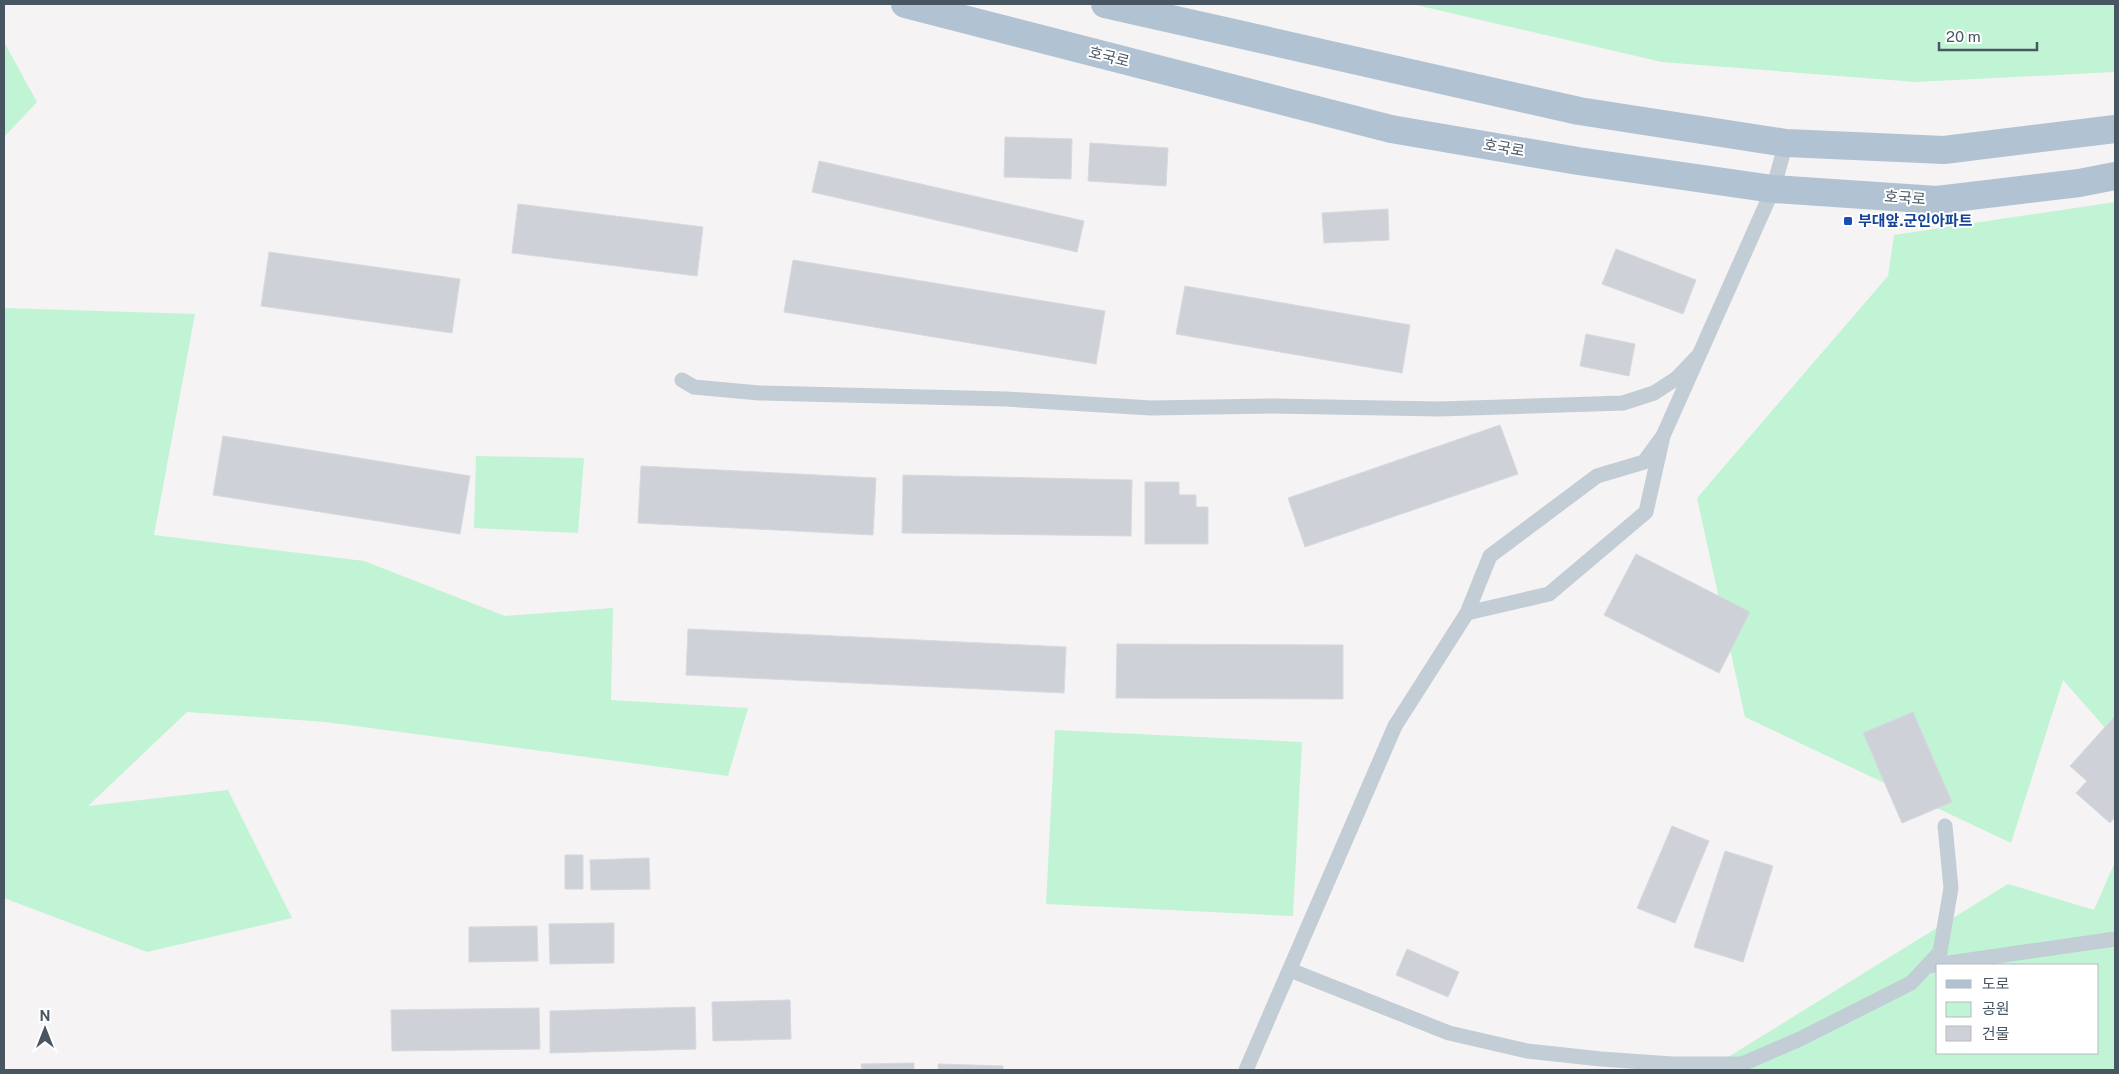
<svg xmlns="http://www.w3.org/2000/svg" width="2119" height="1074" font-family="'Public Sans','Noto Sans KR',sans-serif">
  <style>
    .green { fill: #c0f4d4; fill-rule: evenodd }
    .building { fill: #ced2d8; stroke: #d6d9de }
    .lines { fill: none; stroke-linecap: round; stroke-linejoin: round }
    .service { stroke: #c3cdd5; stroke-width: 15 }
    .primary { stroke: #b1c2d3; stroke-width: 28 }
    .transit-dot { fill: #1a4fb4; stroke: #fff; stroke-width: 2 }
    .labels { text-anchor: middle; stroke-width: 4; stroke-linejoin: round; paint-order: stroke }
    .street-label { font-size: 15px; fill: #485662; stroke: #fff }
    .transit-label { font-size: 15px; font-weight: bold; fill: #164399; stroke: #fff; text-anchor: start }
  </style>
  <rect width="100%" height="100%" fill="#f5f3f3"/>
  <path class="green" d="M1412,4h703v68l-199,10 -254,-20z
    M4,42l33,60 -33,35z
    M2115,202v537l-52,-59 -52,163 -266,-126 -48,-219 191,-222 6,-41z
    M4,308l191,6 -41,221 210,26 141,55 108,-8 -2,92 137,8 -20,68 -402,-54 -139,-10 -99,94 140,-16 64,128 -145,34 -143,-54z
    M476,456l108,2 -6,75 -104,-5z
    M1055,730l247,12 -9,174 -247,-12z
    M2115,862v208h-408l301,-186 86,26zM1938,965h160v88h-160z"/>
  <path class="building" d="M1005,137l67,2 -1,40 -67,-2z
    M1090,143l78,5 -2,38 -78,-5z
    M819,161l265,60 -7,31 -265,-60z
    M518,204l185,23 -6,49 -185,-23z
    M1388,209l1,31 -65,3 -2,-30z
    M1616,249l80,31 -13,34 -81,-30z
    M269,252l191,27 -8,54 -191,-27z
    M793,260l312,51 -9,53 -312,-52z
    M1185,286l225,39 -8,48 -226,-39z
    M1586,334l49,10 -6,32 -49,-10z
    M1500,425l18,49 -213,73 -17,-49z
    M223,436l247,40 -10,58 -247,-39z
    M641,466l235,12 -3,57 -235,-12z
    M903,475l229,5 -1,56 -229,-3z
    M1145,482h34v13h17v12h12v37h-63z
    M1636,554l114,58 -31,61 -115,-58z
    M688,629l378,18 -2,46 -378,-18z
    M1117,644l226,1v54l-227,-1z
    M1913,712l39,90 -50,21 -39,-90z
    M2115,716v101l-5,6 -34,-30 11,-12 -17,-15z
    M1672,826l37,15 -34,82 -38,-15z
    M1725,851l48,15 -30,96 -49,-15z
    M565,855h18v34h-18z
    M649,858l1,31 -59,1 -1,-30z
    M614,923v40l-64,1 -1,-40z
    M537,926l1,35 -69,1v-35z
    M1407,949l52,23 -11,25 -52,-22z
    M790,1000l1,39 -78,2 -1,-39z
    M695,1007l1,42 -146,4v-42z
    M539,1008l1,41 -148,2 -1,-41z
    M914,1063v7h-52l-1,-6z
    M938,1064l65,2v4h-65z"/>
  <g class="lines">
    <path class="service" d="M682,380l12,7 65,6 247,6 145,9 122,-2 166,3 184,-6 31,-10 23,-15 21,-22
      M1663,436l-19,26 -47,14 -107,80 -23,57 82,-19 97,-82 17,-76 110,-247 13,-46
      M1928,966l187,-27
      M1290,970l159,63 78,18 74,8 71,5h70l58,-25 111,-56 29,-31 11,-64 -6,-62
      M1246,1070l149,-344 72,-113"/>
    <path class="primary" d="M905,4l486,125 187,32 195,28 164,11 142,-17 36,-7
      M1105,4l474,107 207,32 158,7 171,-21"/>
  </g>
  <rect class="transit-dot" x="1843" y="216" width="10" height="10" rx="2.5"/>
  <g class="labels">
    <g class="street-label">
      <text transform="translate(1109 57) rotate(14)" y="5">호국로</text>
      <text transform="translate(1504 148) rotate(10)" y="5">호국로</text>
      <text transform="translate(1905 198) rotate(4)" y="5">호국로</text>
    </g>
    <g class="transit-label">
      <text x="1858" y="226">부대앞.군인아파트</text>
    </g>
  </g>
  <rect width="2119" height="1074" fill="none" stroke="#485662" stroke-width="10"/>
  <rect x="1936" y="964" width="162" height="90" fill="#ffffff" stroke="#b6bbc0"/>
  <rect x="1946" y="980" width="25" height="8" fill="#b1c2d3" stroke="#b6bbc0"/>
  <text x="1982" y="989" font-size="15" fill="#485662">도로</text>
  <rect x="1946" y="1002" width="25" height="15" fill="#c0f4d4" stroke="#b6bbc0"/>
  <text x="1982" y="1014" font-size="15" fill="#485662">공원</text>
  <rect x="1946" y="1026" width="25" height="15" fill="#ced2d8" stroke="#b6bbc0"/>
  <text x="1982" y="1039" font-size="15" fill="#485662">건물</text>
  <g transform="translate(45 1029)" stroke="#ffffff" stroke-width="4" paint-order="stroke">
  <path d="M0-4L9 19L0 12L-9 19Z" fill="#485662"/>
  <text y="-8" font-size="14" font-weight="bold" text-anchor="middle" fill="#485662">N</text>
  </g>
  <path d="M1939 42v8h98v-8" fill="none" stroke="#485662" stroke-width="2.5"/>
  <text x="1946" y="42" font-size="15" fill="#485662" stroke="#ffffff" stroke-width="4" paint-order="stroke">20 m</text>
</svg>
